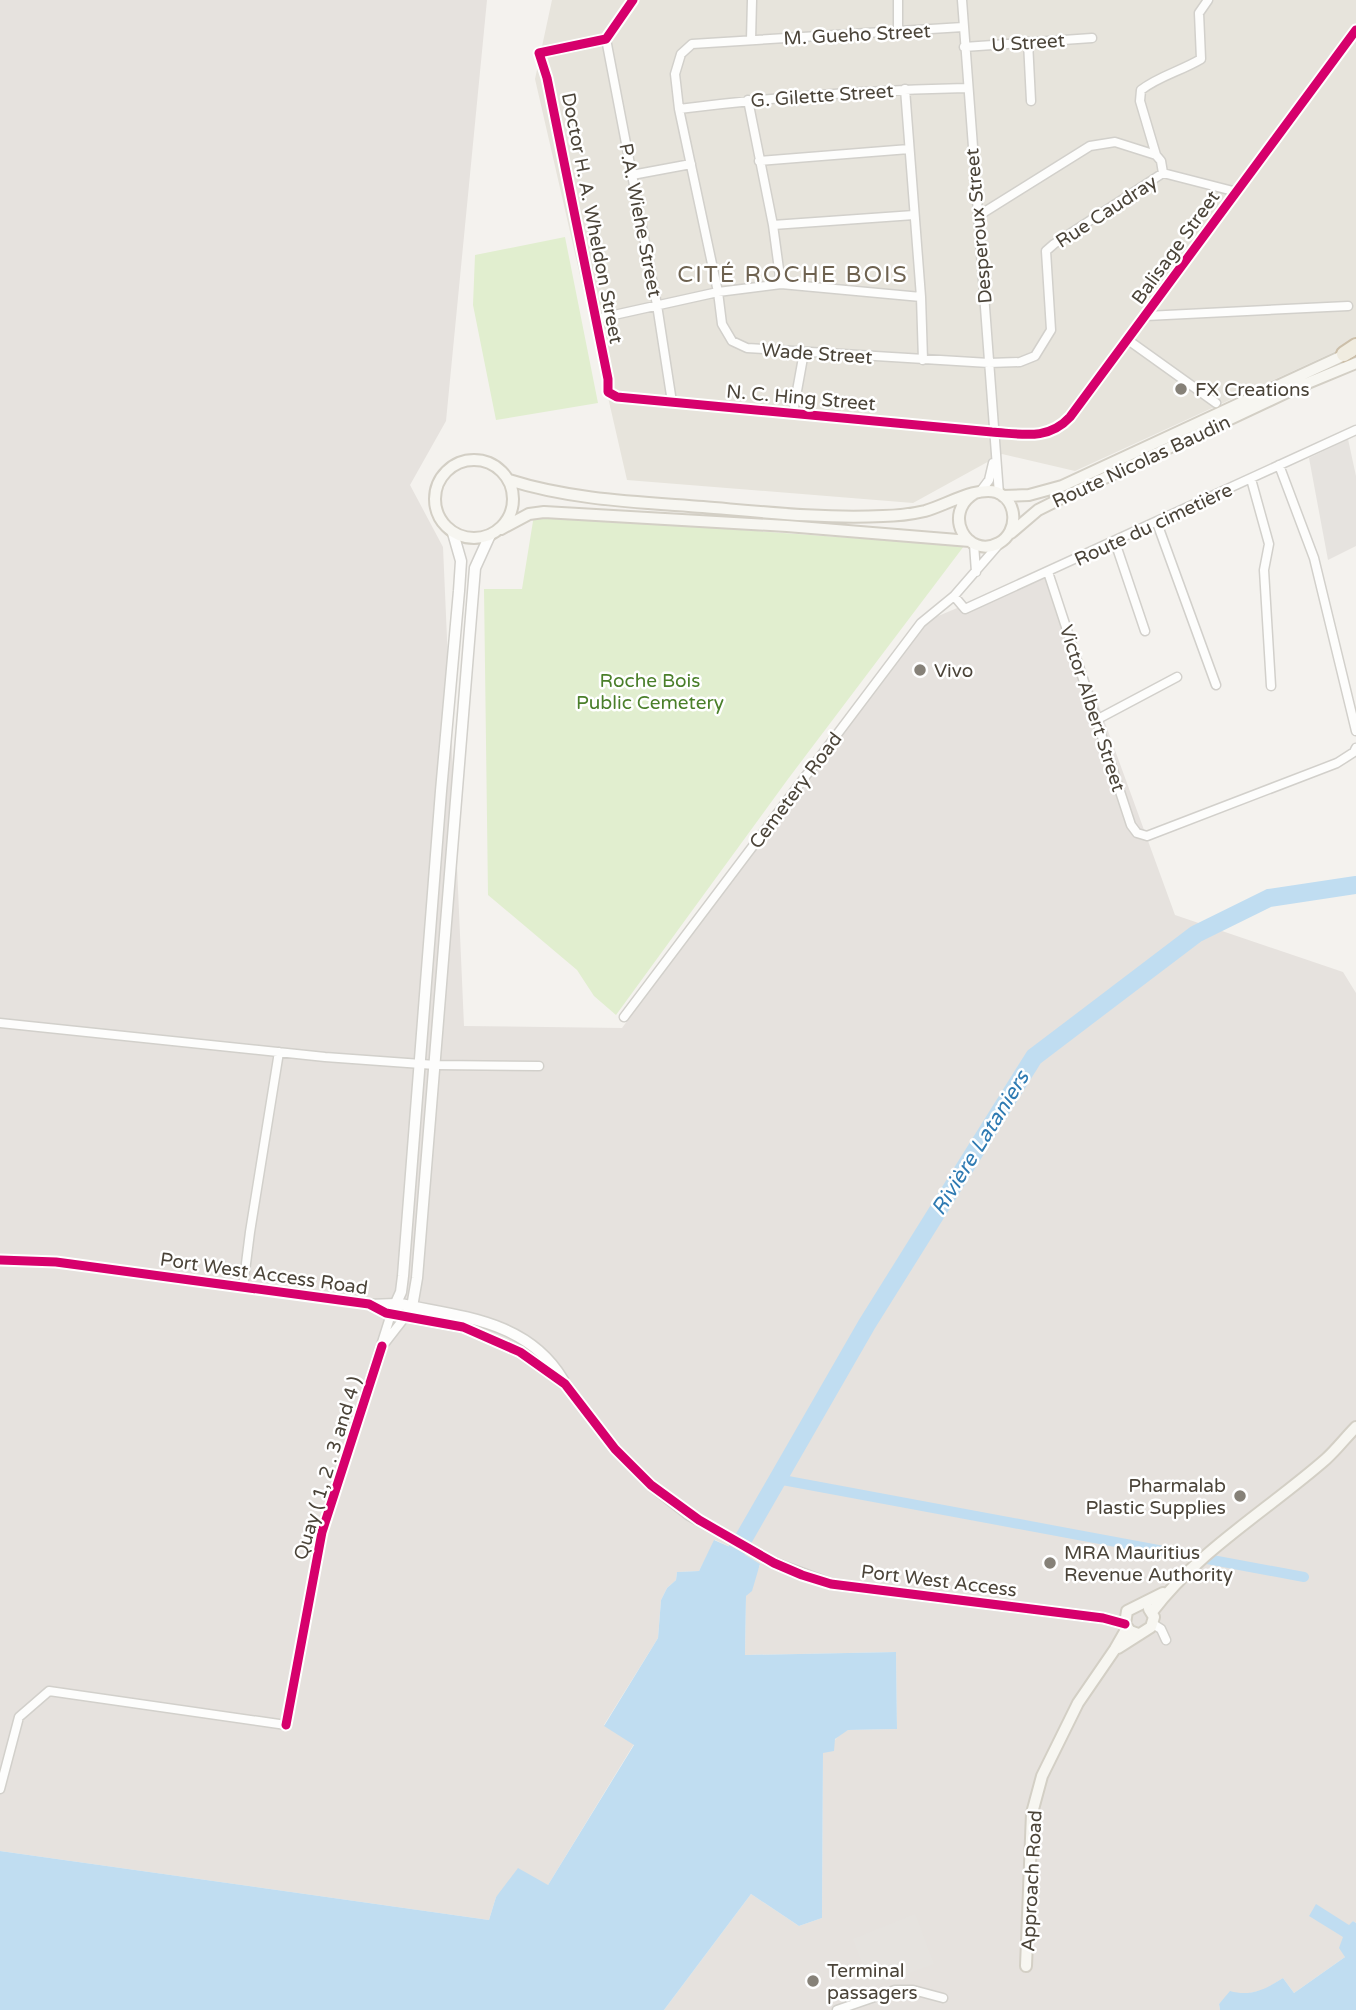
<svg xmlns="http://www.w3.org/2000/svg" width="1356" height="2010" font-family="'Varela Round',sans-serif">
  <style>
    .residential { fill: #e7e4dc }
    .industrial { fill: #e6e2de }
    .green { fill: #e1eecf }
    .parking { fill: #e6e3df }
    .water { fill: #c0ddf1 }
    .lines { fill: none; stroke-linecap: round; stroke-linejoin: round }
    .canal { stroke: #c0ddf1; stroke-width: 10 }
    .river { stroke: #c0ddf1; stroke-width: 18 }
    .minor-casing { stroke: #d2d0cb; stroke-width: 11 }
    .tertiary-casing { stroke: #d2d0cb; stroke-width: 13 }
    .secondary-casing { stroke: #d3cfc5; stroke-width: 14 }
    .trunk-casing { stroke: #ccbfa9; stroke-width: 18 }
    .minor { stroke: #fdfdfc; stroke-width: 8 }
    .tertiary { stroke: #fdfdfc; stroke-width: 10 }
    .secondary { stroke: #f7f6f1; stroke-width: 10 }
    .trunk { stroke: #f0ece0; stroke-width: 14 }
    .cycleway-casing { stroke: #fff; stroke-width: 13 }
    .cycleway { stroke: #d6006c; stroke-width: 9 }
    .poi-dot { fill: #868178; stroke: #fff; stroke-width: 2.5 }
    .labels { text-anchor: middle; stroke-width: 5; stroke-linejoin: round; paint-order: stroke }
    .street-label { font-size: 19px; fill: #4b4439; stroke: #fff }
    .poi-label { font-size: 19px; fill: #4b4439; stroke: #fff; text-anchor: start }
    .park-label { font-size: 19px; fill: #4a7f2a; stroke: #fff }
    .water-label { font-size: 21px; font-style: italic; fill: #2e7ab2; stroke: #fff }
    .quarter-label { font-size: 23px; letter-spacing: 2px; fill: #6e6250; stroke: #fff }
  </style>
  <rect width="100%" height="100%" fill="#f4f2ee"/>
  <path class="residential" d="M552,0h804v342l-281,129 -73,-17 -89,49 -286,-23 -92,-401z"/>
  <path class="industrial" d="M0,0h487l-41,421 -36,64 33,62 21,479 158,2 295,-403 132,-56 126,346 168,57 13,21v930l-3,-2 -10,16 2,20 -51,36 -11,-15 -19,12 -38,8 -7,6 1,6h-556l87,-116 48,32 23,-8 1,-165 19,-21 6,-2 49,-1 -1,-77 -151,3 1,-59 14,-31 -23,-15 -22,-10 -16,31 -22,1 -1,8 -9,8 -6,12 -3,38 -54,87 30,19 -86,141 -45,5 -7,7 -7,23 -489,-69z"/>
  <path class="green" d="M565,237l33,166 -102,17 -23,-115 2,-50z
    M534,515l430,31 -176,233 -172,236 -22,-19 -17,-26 -89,-75 -4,-306h38z"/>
  <path class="parking" d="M1348,439l8,37v70l-28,14 -19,-102z
    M915,1914l19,50 -63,23 -18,-48z"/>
  <path class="water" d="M714,1540l23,10 23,14 -8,27 -6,5 -1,59 151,-3 1,77 -49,1 -13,9 -1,12 -11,2 -1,165 -23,8 -48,-32 -87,116h-664v-159l489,69 7,-23 22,-29 30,17 86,-140 -30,-19 54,-88 3,-38 6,-12 9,-8 1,-8 22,-1z
    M1316,1904l33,21 4,-4 3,2v87h-136l-1,-6 11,-13c21,6 36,-2 53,-13l11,15 51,-36 -6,-9 4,-11 -34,-21z"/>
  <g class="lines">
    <path class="canal" d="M777,1479l527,98"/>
    <path class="river" d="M737,1550l130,-226 167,-267 162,-123 73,-36 87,-13"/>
    <defs>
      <path id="minor" d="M633,0l-27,39 -67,14 8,25 61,301v13l9,5 375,35c30,2 56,9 78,-15l286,-387
        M898,0v31
        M962,0l37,494
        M963,27l-271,17 -11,10 -6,20 4,35 39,183 4,32 10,17 15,7 242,15 31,-1 15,-6 16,-26 -5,-79 8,-7 109,-71 74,19
        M606,39l51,266 15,97
        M751,40l1,-40
        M1028,42l3,59
        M964,47l128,-9
        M905,89l16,208 2,63
        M748,100l25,125 8,59
        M679,109c95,-12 191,-19 287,-21
        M1156,155l-16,-54 1,-11c18,-14 40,-19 60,-31l-2,-46 9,-13
        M759,161l150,-12
        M632,175l59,-11
        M978,216l112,-70 25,-4 41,13 5,6 2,12
        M773,225l141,-10
        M1146,316l202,-10
        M596,319l122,-27 63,-8 140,13
        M1128,340l88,63
        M793,413l11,-61
        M1279,465l35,93 42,173
        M1251,479l18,65 -5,26 7,116
        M980,492l9,-12 4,-17
        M1157,523l59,162
        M1115,542l30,89
        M974,544l2,28
        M1048,572l83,253 6,8 10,3 190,-73 17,-11 2,-4
        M954,596l11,13 391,-179
        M1098,719l79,-42
        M624,1017l297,-394 33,-27 46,-53
        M0,1023l325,34 110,8 104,1
        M0,1260l56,2 313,42 22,10 -69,218 -36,193 -237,-34 -30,26 -19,72
        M243,1287l7,-55 29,-180
        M369,1304l27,-1
        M384,1344l21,-27
        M1153,1624l8,5 5,11
        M837,2010l58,-20h18l30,8"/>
      <path id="tertiary" d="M453,533l8,28 -2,30 -18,200 -38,485 -2,16 -10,22 72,13 57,25 45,32 50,65 36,36 37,29 86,49 57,21 272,34 22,6
        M396,1303c63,14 131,16 167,77
        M405,1317l7,-10 5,-29 58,-710 15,-33"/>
      <path id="secondary" d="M435 499a39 39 0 1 1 78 0a39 39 0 1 1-78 0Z
        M509,480c63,20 129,22 194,27 59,5 121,12 180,9 14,0 29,-2 42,-5 19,-5 52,-25 71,-19 22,8 23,40 3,51 -32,17 -58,-30 -24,-50
        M1003,496l26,-1 33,-9 289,-134
        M501,529l28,-15 15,-2 243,14 183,15
        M1011,533l27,-23 20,-10 240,-113 58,-24
        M1152,1612c46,-61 117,-103 174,-153 11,-10 20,-22 30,-32
        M1138,1634l-8,-3 -5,-7 2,-13 36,-18
        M1118,1648l33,-21 3,-10 -5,-8
        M1026,1966l6,-153 10,-37 36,-73 37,-54 12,-21"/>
      <path id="trunk" d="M1344,354l12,-8"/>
    </defs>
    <use href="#minor" class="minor-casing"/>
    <use href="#tertiary" class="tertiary-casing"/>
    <use href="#secondary" class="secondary-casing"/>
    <use href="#trunk" class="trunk-casing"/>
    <use href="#minor" class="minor"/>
    <use href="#tertiary" class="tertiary"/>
    <use href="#secondary" class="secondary"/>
    <use href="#trunk" class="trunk"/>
    <defs>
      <path id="cycleway" d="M633,0l-27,39 -67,14 8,25 61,301v13l9,5 375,35c30,2 56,9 78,-15l286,-387
        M0,1260l56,2 313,42 17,9 77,14 57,25 45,32 50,65 36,36 48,35 75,43 28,12 29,9 272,34 22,6
        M286,1725l36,-193 60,-186"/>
    </defs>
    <use href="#cycleway" class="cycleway-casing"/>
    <use href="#cycleway" class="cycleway"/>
  </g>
  <g class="poi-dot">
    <circle cx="1181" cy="389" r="7"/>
    <circle cx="920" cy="670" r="7"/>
    <circle cx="1240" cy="1496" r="7"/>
    <circle cx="1050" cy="1563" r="7"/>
    <circle cx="813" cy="1981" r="7"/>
  </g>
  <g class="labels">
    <g class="street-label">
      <text transform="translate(857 34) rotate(-3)" y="7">M. Gueho Street</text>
      <text transform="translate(1028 42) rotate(-4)" y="7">U Street</text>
      <text transform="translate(822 95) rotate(-4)" y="7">G. Gilette Street</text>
      <text transform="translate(1106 211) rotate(-33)" y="7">Rue Caudray</text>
      <text transform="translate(593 218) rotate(79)" y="7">Doctor H. A. Wheldon Street</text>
      <text transform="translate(641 220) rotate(79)" y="7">P.A. Wiehe Street</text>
      <text transform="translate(978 226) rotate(-95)" y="7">Desperoux Street</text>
      <text transform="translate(1175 247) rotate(-54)" y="7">Balisage Street</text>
      <text transform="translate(817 353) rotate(4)" y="7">Wade Street</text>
      <text transform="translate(801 397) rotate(5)" y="7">N. C. Hing Street</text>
      <text transform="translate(1141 461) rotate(-25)" y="7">Route Nicolas Baudin</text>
      <text transform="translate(1153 524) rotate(-25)" y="7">Route du cimetière</text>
      <text transform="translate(1093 708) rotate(72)" y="7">Victor Albert Street</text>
      <text transform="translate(795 790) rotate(-53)" y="7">Cemetery Road</text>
      <text transform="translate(264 1273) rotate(8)" y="7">Port West Access Road</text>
      <text transform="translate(327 1468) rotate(-73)" y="7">Quay ( 1, 2 . 3 and 4 )</text>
      <text transform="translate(939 1580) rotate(7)" y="7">Port West Access</text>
      <text transform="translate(1031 1881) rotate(-87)" y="7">Approach Road</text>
    </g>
    <g class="poi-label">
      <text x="1195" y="396">FX Creations</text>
      <text x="934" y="677">Vivo</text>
      <text x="1226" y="1492" text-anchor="end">Pharmalab<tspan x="1226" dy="22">Plastic Supplies</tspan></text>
      <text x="1064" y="1559">MRA Mauritius<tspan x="1064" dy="22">Revenue Authority</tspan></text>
      <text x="827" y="1977">Terminal<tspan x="827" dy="22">passagers</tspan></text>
    </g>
    <g class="park-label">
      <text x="650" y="687">Roche Bois<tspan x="650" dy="22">Public Cemetery</tspan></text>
    </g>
    <g class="water-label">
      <text transform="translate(980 1143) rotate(-58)" y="7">Rivière Lataniers</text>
    </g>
    <g class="quarter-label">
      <text x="793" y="282">CITÉ ROCHE BOIS</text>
    </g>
  </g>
</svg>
